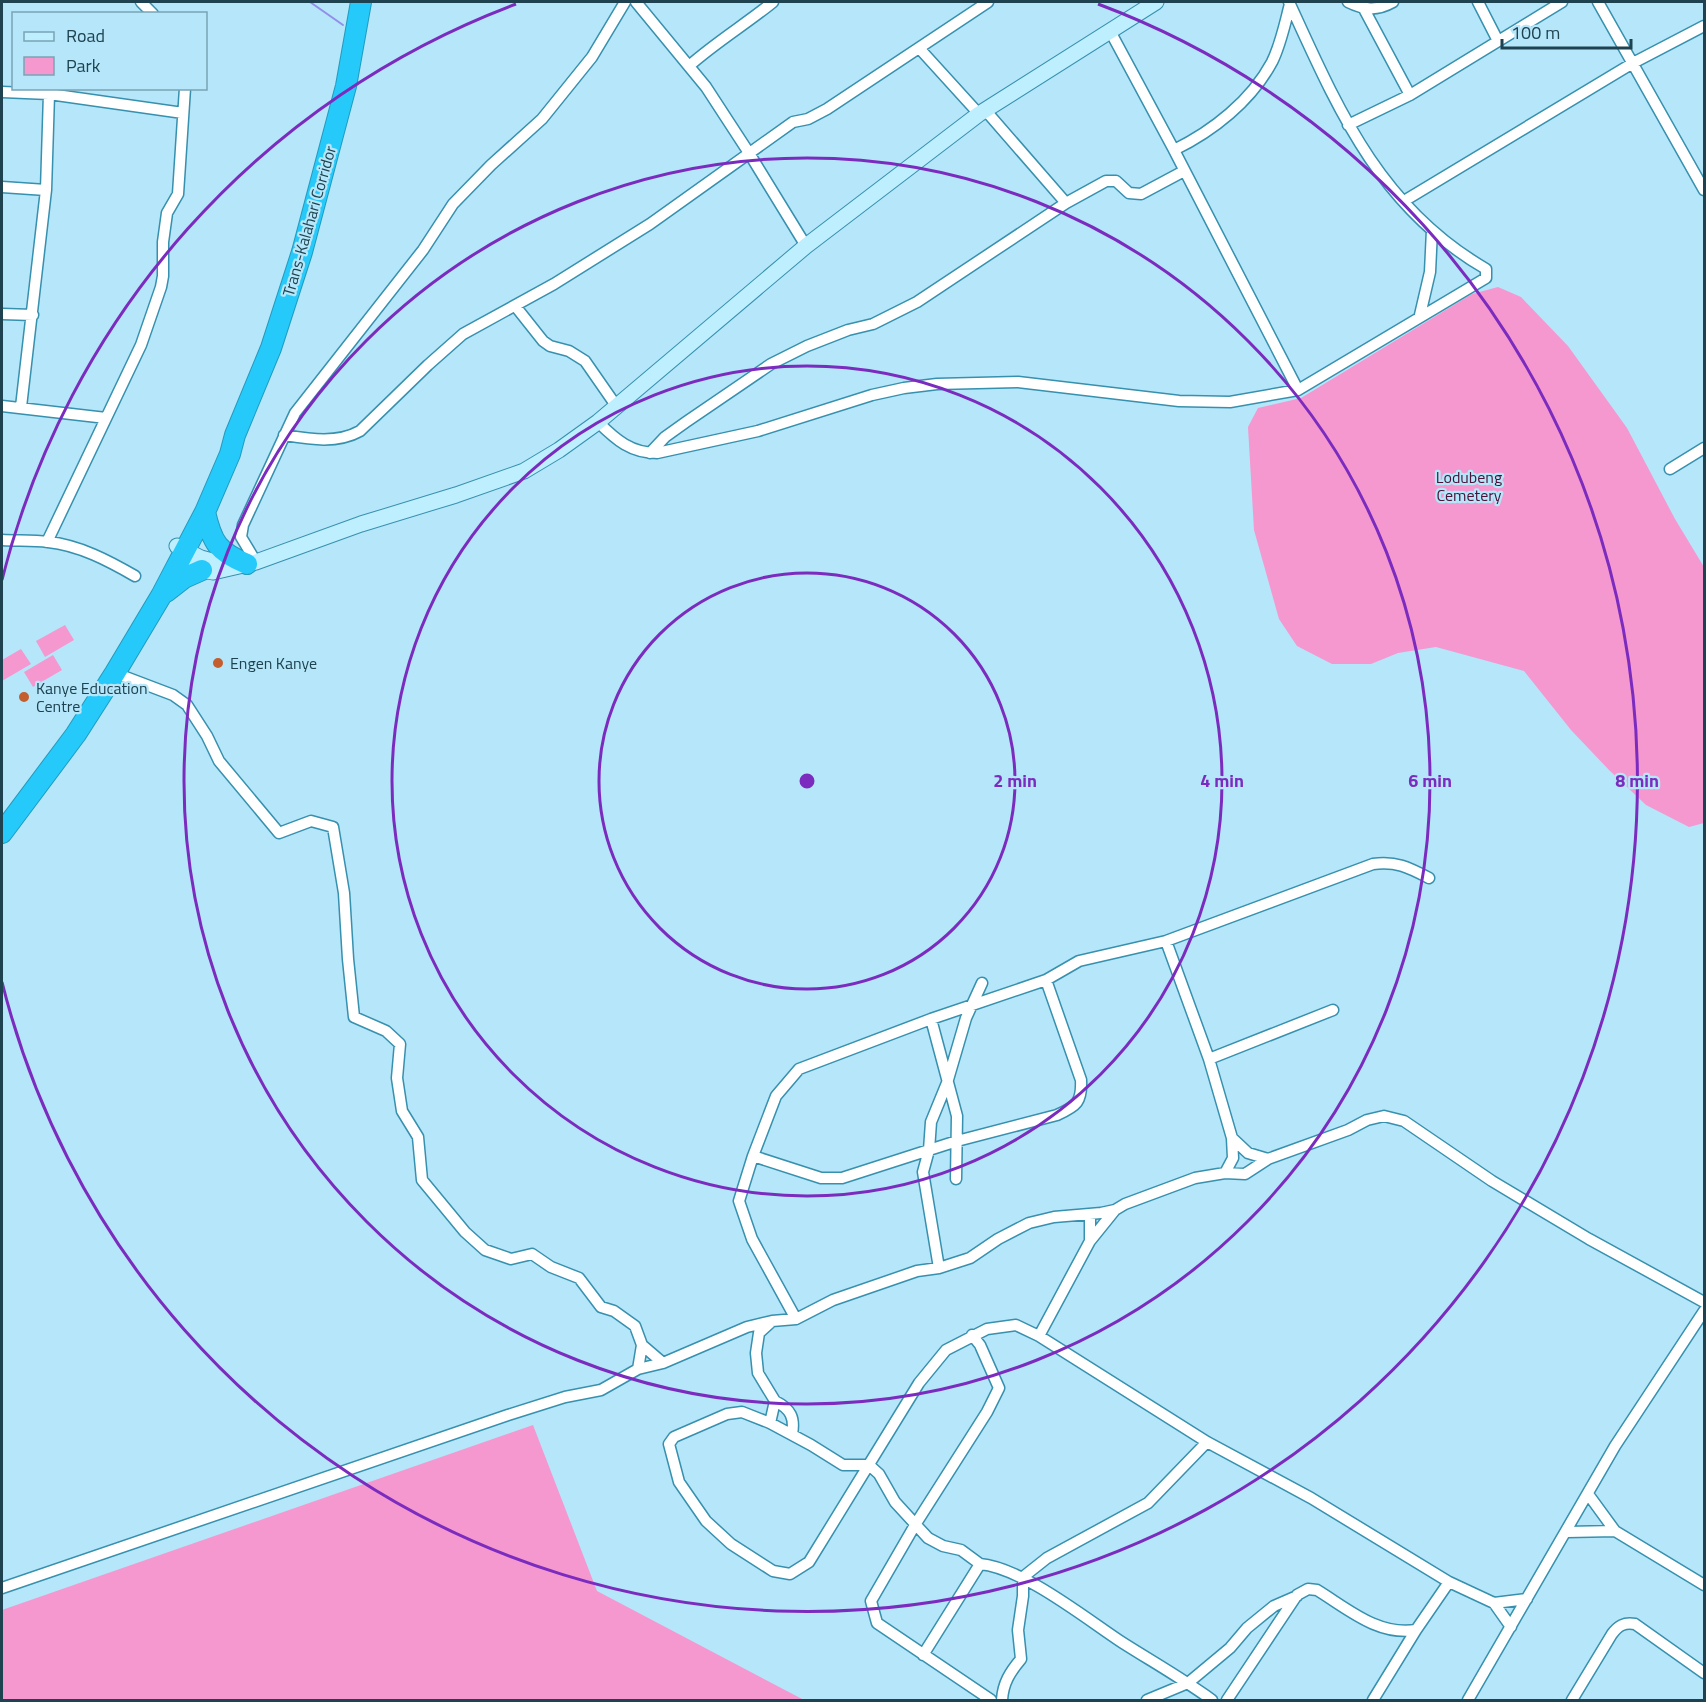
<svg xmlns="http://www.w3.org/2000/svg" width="1706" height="1702" font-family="'Titillium Web',sans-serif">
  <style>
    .green { fill: #f598cf }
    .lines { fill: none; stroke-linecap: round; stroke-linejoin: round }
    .stream { stroke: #928feb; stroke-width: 2 }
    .street-casing { stroke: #3790ae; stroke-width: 13 }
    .secondary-casing { stroke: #3790ae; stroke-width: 17 }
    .highway-casing { stroke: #239abe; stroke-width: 22 }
    .street { stroke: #fff; stroke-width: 10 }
    .secondary { stroke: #beeffe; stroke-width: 15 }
    .highway { stroke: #25cafa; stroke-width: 20 }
    .ring { fill: none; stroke: #7b2cbf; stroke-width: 3 }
    .poi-dot { fill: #c45e2e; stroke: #b5e6f9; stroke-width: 2 }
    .labels { text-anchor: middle; stroke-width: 4.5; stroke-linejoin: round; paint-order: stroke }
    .street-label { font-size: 16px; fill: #1e424f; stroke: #b5e6f9 }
    .park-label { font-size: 16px; fill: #4b1238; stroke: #b5e6f9 }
    .poi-label { font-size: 16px; fill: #1e424f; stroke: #b5e6f9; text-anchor: start }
    .centre { fill: #7b2cbf; stroke: #b5e6f9; stroke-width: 3 }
    .ring-label { font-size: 18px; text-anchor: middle; font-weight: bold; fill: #7b2cbf; stroke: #b5e6f9; stroke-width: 4.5; stroke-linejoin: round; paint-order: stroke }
  </style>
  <rect width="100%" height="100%" fill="#b5e6f9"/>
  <path class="green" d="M1498,287l23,10 47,49 59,82 48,91 29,48v256l-15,4 -43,-22 -37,-35 -38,-40 -47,-59 -88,-24 -38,6 -27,11h-39l-35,-18 -18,-27 -25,-89 -6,-103 10,-19 43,-10 171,-104z
    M65,625l9,15 -29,17 -9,-16z
    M21,649l10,15 -29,17v-21z
    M53,655l9,15 -29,17 -9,-15z
    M533,1425l64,166 207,109h-802v-90z"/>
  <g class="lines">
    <path class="stream" d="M310,2l33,23"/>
    <defs>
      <path id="street" d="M141,2l12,12
        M636,2l70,85 43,66 57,93
        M1348,2c16,8 29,9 45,0
        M1478,2l20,39
        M1598,2l106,188
        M1290,4c-5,19 -9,40 -18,58 -21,39 -59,69 -98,88l124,240
        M1364,9l46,86
        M1110,31l64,119
        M919,48l60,66
        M689,66c27,-24 57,-42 84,-64
        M2,92l47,2 134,19
        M986,111l80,92
        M1348,125l62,-30 152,-93
        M2,187l44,3
        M1404,201l229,-138 71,-37
        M516,307l27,34 7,5 19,5 16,10 32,46
        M2,314l31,1
        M1420,315l10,-43 2,-42
        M2,406l104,12
        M21,407l25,-217 3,-96
        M598,422c18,18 33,31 59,31l101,-22 114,-36 32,-7 33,-4 81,-2 161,19 51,1 68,-12 188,-112v-9c-107,-62 -148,-160 -197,-267
        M284,435c25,4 53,9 76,-4l68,-66 35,-31 91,-50 96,-60 143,-102 15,-3 19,-10 161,-107
        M650,453l15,-16 21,-15 85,-58 36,-18 41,-16 25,-6 44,-22 149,-99 40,-22h10l13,12 12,1 43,-23
        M1670,469l34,-21
        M2,540c15,1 31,0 46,2 31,3 61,19 87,34
        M47,542l94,-197 20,-58 2,-11v-34l4,-29 11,-19 7,-106
        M256,562l-15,-25 2,-12 52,-112 128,-163 30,-46 38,-39 51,-46 50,-62 33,-55
        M115,673l58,22 14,10 20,31 12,25 60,72 32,-12 22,6 11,66 4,66 6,58 32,14 14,13 -3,34 5,33 16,26 4,43 43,52 20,18 26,9 21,-5 19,13 28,11 22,29 13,4 21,15 7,19 21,18
        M1166,941l43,118 23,79 16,15 20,6
        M931,1019l26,97 -1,63
        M1209,1059l124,-49
        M753,1156l68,22h21l115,-37 100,-26c20,-9 25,-13 24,-35l-35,-100
        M1225,1173l8,-15 -1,-20
        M1090,1214v27
        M939,1268l-16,-96 6,-22 2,-28 16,-39 19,-65 16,-35
        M796,1319l-44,-80 -13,-38 14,-45 23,-60 23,-27 132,-50 115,-39 33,-19 87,-20 207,-77c23,-3 35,3 56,14
        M770,1323l-11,10 -3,20 2,20 17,28 -5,22
        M972,1335l8,10 19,43 -12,24 -72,113 -44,76 6,22 114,77
        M1039,1336l51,-95 25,-31
        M638,1369l4,-24
        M775,1401c16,8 20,17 17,33
        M1588,1494l27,37 89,54
        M1567,1532l48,-1
        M980,1564l-19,-14 -18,-4 -15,-8 -33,-36 -16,-28 -10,-9h-26l-32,-20 -41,-22 -28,-11 -15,2 -53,23 -5,7 10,38 27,39 25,23 42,27 17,3 19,-12 110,-179 27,-33 41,-21 29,-4 23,11 168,106 104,56 138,84 45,21 33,-4
        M2,1588l506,-173 57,-18 36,-7 37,-21 25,-6 84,-36 25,-6 24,-2 37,-19 84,-29 22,-3 31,-10 28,-19 31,-16 25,-6 47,-4 14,-3 10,-6 70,-26 30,-5 20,1 23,-15 80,-29 19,-10 17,-4 20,5 88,60 97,58 115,63
        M1494,1603l17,24
        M923,1655l57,-91c43,4 105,54 143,79 30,19 60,36 89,57
        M1002,1700c1,-17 8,-28 19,-41l-3,-29 5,-34v-19l24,-19 101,-55 59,-61
        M1147,1700l41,-17 42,-35 17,-20 27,-22 23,-10
        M1227,1700l70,-105 11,-6 9,1c31,19 61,46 99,40
        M1373,1700l43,-70 33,-48
        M1468,1700l147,-254 89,-135
        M1572,1700l40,-66c6,-8 12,-12 23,-10l69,49"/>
      <path id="secondary" d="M177,546l24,12 25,7
        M194,566l8,4 11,2 43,-10 105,-38 95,-29 68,-24 35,-21 39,-28 208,-176 173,-132 177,-112"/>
      <path id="highway" d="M205,512c7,31 13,40 42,52
        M166,592l18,-14 18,-8
        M2,833l74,-99 39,-61 46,-77 44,-84 25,-58 5,-19 36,-87 31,-96 44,-166 15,-84"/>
    </defs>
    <use href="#street" class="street-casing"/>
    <use href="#secondary" class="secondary-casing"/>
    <use href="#highway" class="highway-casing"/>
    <use href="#street" class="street"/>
    <use href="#secondary" class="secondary"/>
    <use href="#highway" class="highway"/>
  </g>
  <g class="ring">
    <circle cx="807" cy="781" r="208"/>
    <circle cx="807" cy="781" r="415"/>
    <circle cx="807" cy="781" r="623"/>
    <path d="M2 580A830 830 0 0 1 516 4M1098 4A830 830 0 1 1 2 982"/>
  </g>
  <g class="poi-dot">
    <circle cx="218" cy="663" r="6"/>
    <circle cx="24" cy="697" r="6"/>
  </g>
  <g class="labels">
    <g class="street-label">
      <text transform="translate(309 221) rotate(-74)" y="6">Trans-Kalahari Corridor</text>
    </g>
    <g class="park-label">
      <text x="1469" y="483">Lodubeng<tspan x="1469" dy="18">Cemetery</tspan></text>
    </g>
    <g class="poi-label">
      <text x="230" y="669">Engen Kanye</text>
      <text x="36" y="694">Kanye Education<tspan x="36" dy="18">Centre</tspan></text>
    </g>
  </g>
  <circle cx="807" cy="781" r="9" class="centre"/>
  <g class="ring-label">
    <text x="1015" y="787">2 min</text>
    <text x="1222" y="787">4 min</text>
    <text x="1430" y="787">6 min</text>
    <text x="1637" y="787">8 min</text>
  </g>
  <rect width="1706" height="1702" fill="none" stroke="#1e424f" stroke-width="6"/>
  <rect x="12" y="12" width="195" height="78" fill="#b5e6f9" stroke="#79a4b5" stroke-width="1.5"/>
  <rect x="24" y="32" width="30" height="9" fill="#beeffe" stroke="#79a4b5" stroke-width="1.5"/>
  <text x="66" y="42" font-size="18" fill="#1e424f">Road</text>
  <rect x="24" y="57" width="30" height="18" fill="#f598cf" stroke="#79a4b5" stroke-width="1.5"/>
  <text x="66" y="72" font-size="18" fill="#1e424f">Park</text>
  <path d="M1502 39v9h129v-9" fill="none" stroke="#1e424f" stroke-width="3"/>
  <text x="1511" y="39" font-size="18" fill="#1e424f" stroke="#b5e6f9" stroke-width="4.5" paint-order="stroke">100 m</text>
</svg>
